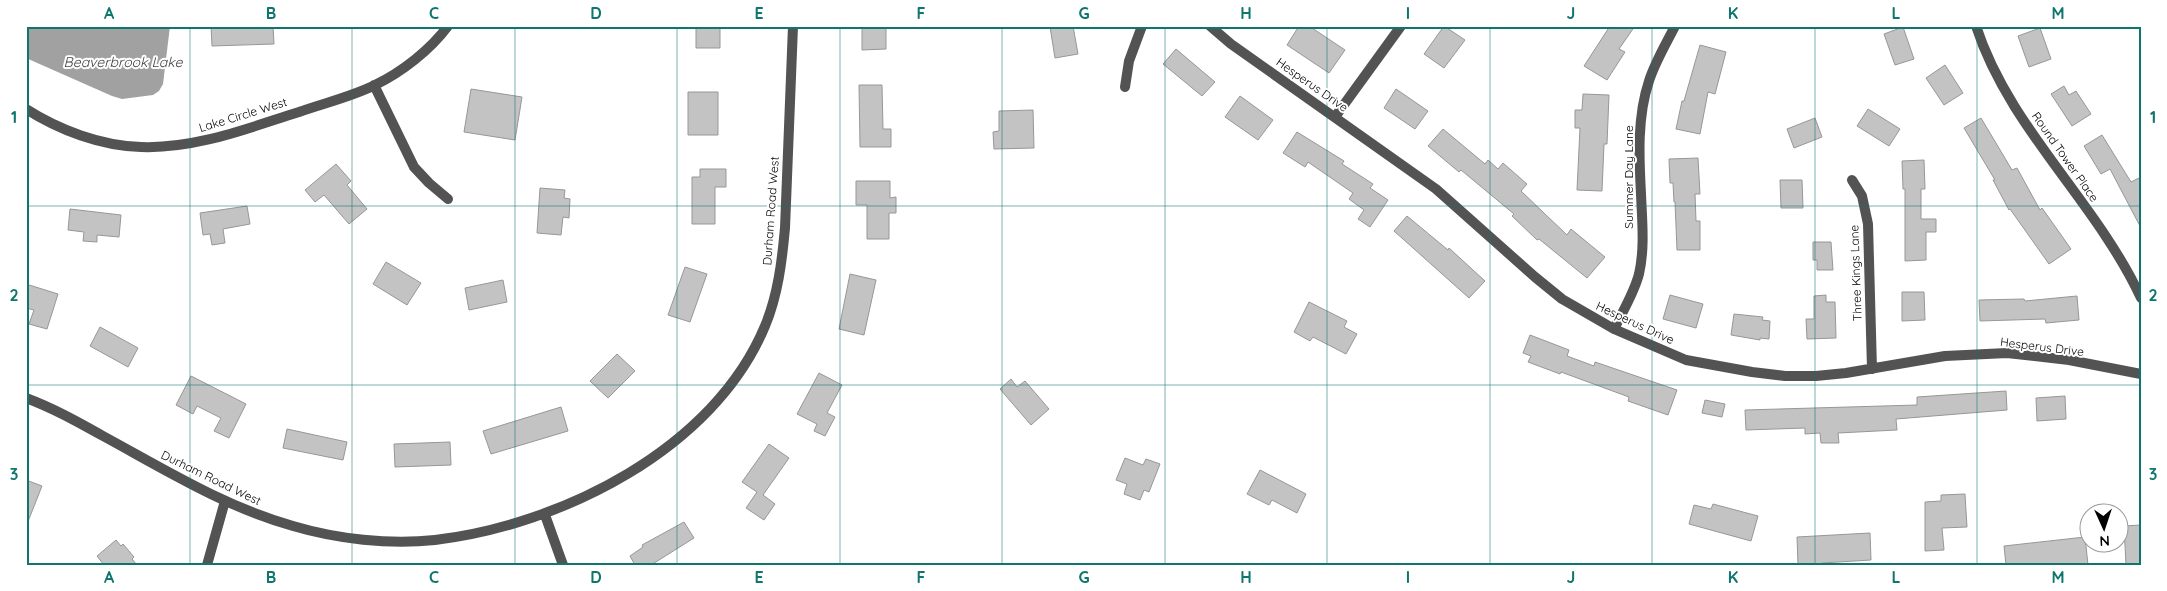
<svg xmlns="http://www.w3.org/2000/svg" width="2167" height="591" font-family="Quicksand,sans-serif">
  <style>
    .water { fill: #a1a1a1 }
    .building { fill: #c3c3c3; stroke: #979797 }
    .lines { fill: none; stroke-linecap: round; stroke-linejoin: round }
    .street { stroke: #535353; stroke-width: 10 }
    .grid { fill: none; stroke: #0f766e; stroke-width: 1; stroke-opacity: 0.55 }
    .labels { text-anchor: middle; stroke-width: 4; stroke-linejoin: round; paint-order: stroke }
    .street-label { font-size: 12px; fill: #000; stroke: #fff }
    .water-label { font-size: 14px; font-style: italic; fill: #424242; stroke: #fff }
    .neatline { fill: none; stroke: #0f766e; stroke-width: 2 }
    .grid-label { font-size: 16px; text-anchor: middle; font-weight: bold; fill: #0f766e }
  </style>
  <rect width="100%" height="100%" fill="#fff"/>
  <path class="water" d="M26,26h144l-7,58 -4,7 -6,4 -31,4 -10,-3 -86,-38z"/>
  <path class="building" d="M211,26h62l1,18 -62,2z
    M696,26h24v22h-24z
    M862,26h24v23l-24,1z
    M1057,26h16l5,28 -23,4 -5,-31z
    M1299,26h10l36,24 -16,23 -42,-28z
    M1444,26l21,14 -21,28 -20,-14z
    M1610,26h25l-16,23 6,3 -18,28 -23,-14z
    M1903,27l11,32 -19,6 -11,-31z
    M2040,28l11,31 -22,8 -11,-31z
    M1700,45l26,7 -11,42 -7,-2 -8,42 -24,-5 6,-28h2z
    M1176,49l39,33 -13,14 -39,-32z
    M1945,65l18,28 -19,12 -18,-27z
    M859,85h23l1,44h8v18h-31z
    M2064,86l5,9 7,-4 15,23 -19,12 -21,-32z
    M471,89l51,8 -7,43 -51,-8z
    M1396,89l32,22 -13,18 -31,-21z
    M688,92h30v43h-30z
    M1583,94l26,1 -2,49h-3l-2,47 -25,-1 3,-62h-5v-18h7z
    M1240,96l33,24 -15,20 -33,-23z
    M1868,109l32,20 -11,17 -32,-20z
    M1033,110l1,38 -40,1 -1,-17 6,-1v-20z
    M1815,118l7,19 -28,11 -7,-19z
    M1981,118l31,52 5,-2 23,42 2,-2 29,41 -22,15 -39,-55 -1,1 -16,-30h2l-31,-52z
    M1443,129l42,35 3,-4 10,9 5,-6 24,21 -6,7 46,44 4,-6 34,28 -18,21 -48,-39 -2,1 -25,-24 2,-2 -53,-44 -2,2 -31,-26z
    M1297,132l47,29 -2,3 31,20 -3,4 18,12 -18,27 -12,-8 6,-9 -15,-11 4,-6 -45,-31 -3,5 -22,-14z
    M2102,135l29,47 10,-5v51l-31,-59 -9,5 -17,-28z
    M1698,158l2,36h-5l1,27h4v29h-23l-2,-48h-1l-1,-19h-3l-1,-24z
    M1924,160l1,29h-4v30h15v13h-10v28l-21,1v-72h-2l-1,-28z
    M336,164l15,17 -4,4 20,24 -18,15 -25,-29 -9,7 -10,-12z
    M700,169h26v18h-11v37h-23v-47h8z
    M1780,180h22l1,28h-22z
    M856,181h34v17l6,-1v16h-7v26h-22v-34h-11z
    M540,188l25,2 -1,8 6,1 -1,19 -6,-1 -2,18 -24,-2z
    M247,206l3,18 -27,5 2,14 -13,2 -2,-11 -7,1 -3,-22z
    M70,209l51,6 -2,22 -22,-2v7l-14,-1 1,-9 -16,-2z
    M1407,216l41,34 1,-2 36,33 -16,17 -75,-67z
    M1813,242h18l2,28h-16v-10h-4z
    M386,262l35,21 -14,22 -34,-21z
    M685,267l22,7 -17,48 -22,-7z
    M850,274l26,6 -12,55 -25,-6z
    M503,280l4,22 -38,8 -4,-22z
    M26,284l32,10 -11,35 -18,-5 5,-14 -8,-2z
    M1902,292h22l1,28 -23,1z
    M1670,295l33,9 -7,24 -33,-9z
    M1826,295v7h9l1,36 -29,1 -1,-20h8v-23z
    M2077,296l2,24 -33,3 -1,-4 -65,2 -1,-21 45,-1 1,2z
    M1309,302l38,19 -3,6 13,7 -11,20 -33,-17 -3,4 -16,-9z
    M1734,314l29,3 -1,3 8,1 -1,18 -9,-1v2l-29,-5z
    M100,327l38,21 -10,19 -38,-21z
    M1530,335l39,15 -2,6 27,10 1,-4 82,28 -9,25 -40,-14 1,-4 -68,-25 -1,2 -32,-12 3,-6 -8,-3z
    M617,354l18,17 -27,27 -18,-17z
    M819,373l23,12 -15,28 8,4 -10,19 -11,-5 3,-7 -20,-10z
    M191,376l55,28 -17,34 -15,-7 7,-13 -24,-12 -4,8 -17,-9z
    M1011,379l6,8 8,-6 24,28 -18,16 -31,-36z
    M2006,391l1,19 -111,9 1,11 -59,3 1,10h-18l-1,-10 -15,1v-6l-59,2 -1,-20 172,-5v-8z
    M2065,396l1,23 -29,2 -1,-23z
    M1705,400l20,4 -3,13 -20,-4z
    M561,407l7,24 -77,23 -8,-23z
    M287,429l60,13 -4,18 -60,-12z
    M450,442l1,23 -56,2 -1,-23z
    M769,444l20,14 -26,37 12,9 -11,16 -18,-12 11,-16 -15,-10z
    M1125,458l18,7 3,-6 14,5 -11,28 -5,-2 -4,10 -16,-6 3,-10 -11,-4z
    M1260,470l46,24 -9,19 -25,-13 -3,5 -22,-11z
    M26,480l16,6 -15,38h-1z
    M1965,494l2,33 -25,1 2,22 -19,1v-49l16,-1v-6z
    M1713,504l45,12 -7,25 -62,-17 5,-19 17,4z
    M684,522l10,16 -43,27h-16l-5,-9 13,-9 -1,-2z
    M2141,525v40h-15l-2,-39z
    M1870,533l1,27 -49,3v2h-24l-1,-28z
    M2085,537l3,28h-82l-2,-19z
    M116,540l5,6 2,-2 11,13 -2,2 5,6h-33l-7,-9z"/>
  <g class="lines">
    <path class="street" d="M1210,26l21,18 205,145 99,88 27,22 52,30 72,31 66,12 33,4h31l30,-3 99,-17 62,-3 62,7 72,14
      M1976,26c33,102 120,175 165,272
      M374,85l40,82 15,16 19,16
      M1125,87l4,-26 13,-35
      M26,109c33,21 75,37 115,38 55,2 107,-19 158,-35 25,-9 52,-15 76,-27 27,-13 55,-35 73,-59
      M1335,117l66,-91
      M1852,180l10,16 6,28 4,145
      M1614,329c9,-18 20,-36 25,-55 6,-26 3,-54 2,-80 -2,-37 -4,-77 8,-113 6,-19 17,-37 26,-55
      M26,398c27,10 52,24 77,38 61,33 122,71 190,90 44,13 96,19 142,14 126,-15 279,-91 330,-214 13,-31 17,-65 20,-98l8,-202
      M545,515l18,50
      M207,565l18,-64"/>
  </g>
  <path class="grid" d="M190,26v539M352,26v539M515,26v539M677,26v539M840,26v539M1002,26v539M1165,26v539M1327,26v539M1490,26v539M1652,26v539M1815,26v539M1977,26v539M26,206h2115M26,385h2115"/>
  <g class="labels">
    <g class="street-label">
      <text transform="translate(1312 85) rotate(35)" y="4">Hesperus Drive</text>
      <text transform="translate(243 115) rotate(-17)" y="4">Lake Circle West</text>
      <text transform="translate(2065 157) rotate(55)" y="4">Round Tower Place</text>
      <text transform="translate(1629 177) rotate(-90)" y="4">Summer Day Lane</text>
      <text transform="translate(771 211) rotate(-86)" y="4">Durham Road West</text>
      <text transform="translate(1856 273) rotate(-92)" y="4">Three Kings Lane</text>
      <text transform="translate(1635 323) rotate(25)" y="4">Hesperus Drive</text>
      <text transform="translate(2042 347) rotate(7)" y="4">Hesperus Drive</text>
      <text transform="translate(211 478) rotate(26)" y="4">Durham Road West</text>
    </g>
    <g class="water-label">
      <text x="123" y="67">Beaverbrook Lake</text>
    </g>
  </g>
  <rect width="2167" height="591" fill="none" stroke="#ffffff" stroke-width="55"/>
  <g transform="translate(2104 528) rotate(177)"><circle r="24" fill="#ffffff" stroke="#999999"/>
  <path d="M0-4L9 19L0 12L-9 19Z" fill="#000000"/>
  <text y="-8" font-size="14" font-weight="bold" text-anchor="middle" fill="#000000">N</text>
  </g>
  <rect x="28" y="28" width="2112" height="536" class="neatline"/>
  <g class="grid-label">
    <text x="109" y="19">A</text>
    <text x="271" y="19">B</text>
    <text x="434" y="19">C</text>
    <text x="596" y="19">D</text>
    <text x="759" y="19">E</text>
    <text x="921" y="19">F</text>
    <text x="1084" y="19">G</text>
    <text x="1246" y="19">H</text>
    <text x="1408" y="19">I</text>
    <text x="1571" y="19">J</text>
    <text x="1733" y="19">K</text>
    <text x="1896" y="19">L</text>
    <text x="2058" y="19">M</text>
    <text x="14" y="123">1</text>
    <text x="2153" y="123">1</text>
    <text x="14" y="301">2</text>
    <text x="2153" y="301">2</text>
    <text x="14" y="480">3</text>
    <text x="2153" y="480">3</text>
    <text x="109" y="583">A</text>
    <text x="271" y="583">B</text>
    <text x="434" y="583">C</text>
    <text x="596" y="583">D</text>
    <text x="759" y="583">E</text>
    <text x="921" y="583">F</text>
    <text x="1084" y="583">G</text>
    <text x="1246" y="583">H</text>
    <text x="1408" y="583">I</text>
    <text x="1571" y="583">J</text>
    <text x="1733" y="583">K</text>
    <text x="1896" y="583">L</text>
    <text x="2058" y="583">M</text>
  </g>
</svg>
